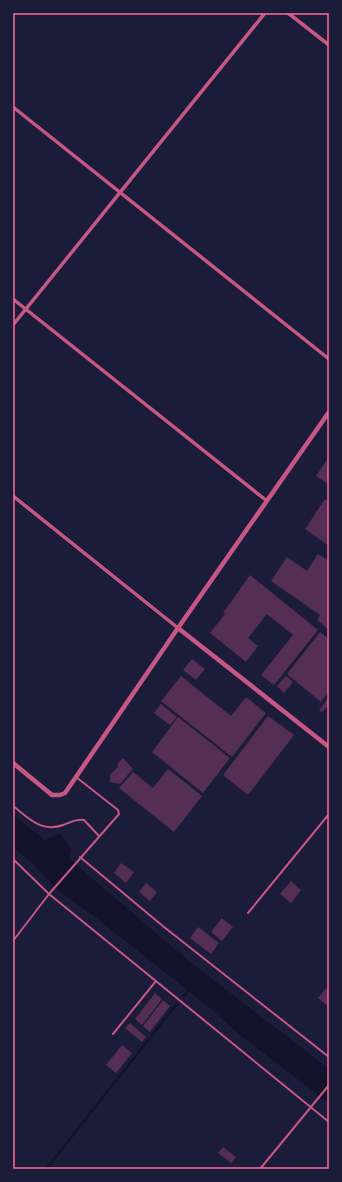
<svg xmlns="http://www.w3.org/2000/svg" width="342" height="1182" font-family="Mulish,sans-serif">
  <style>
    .water { fill: #12122b }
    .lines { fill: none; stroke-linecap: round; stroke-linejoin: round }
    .stream { stroke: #12122b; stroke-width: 2.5 }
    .building { fill: #542f53 }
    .service { stroke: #c65784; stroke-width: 2 }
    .minor { stroke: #c65784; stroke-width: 3.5 }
    .tertiary { stroke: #c65784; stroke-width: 4.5 }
    .neatline { fill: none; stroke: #ff6b9d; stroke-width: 1.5 }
  </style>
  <rect width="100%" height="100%" fill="#1b1b3a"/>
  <path class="water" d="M13,815l32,25 15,-7 11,16 -2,9 10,9 111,95 139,107v34l-89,-68 -29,-26 -117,-93 -36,-25 -25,-27 -20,-17z"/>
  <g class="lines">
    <path class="stream" d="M184,996l6,-8
      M46,1169l130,-164"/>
  </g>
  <path class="building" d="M329,457v28l-13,-9z
    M325,499l4,3v44l-24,-17z
    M318,554l11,7v69l-12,-10 3,-5 -49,-34 16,-24 20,14z
    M250,575l68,55 -44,55 -13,-10 32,-40 -26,-21 -19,24 10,8 -12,16 -36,-29 15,-19 -2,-1z
    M320,632l9,7v52l-8,11 -34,-28z
    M192,659l13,10 -9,11 -13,-10z
    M181,676l50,40 15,-19 20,16 -34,44 -71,-56z
    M286,676l7,6 -9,11 -7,-7z
    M329,697v12l-2,-2 -5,5 -3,-2z
    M161,704l16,13 -7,8 -16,-12z
    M268,716l26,19 -46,60 -25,-20z
    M178,717l52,41 -27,35 -51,-41z
    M123,758l10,11 -13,15 -10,-2v-7l8,-8 -1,-3z
    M168,769l34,27 -28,36 -55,-44 14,-16 20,16z
    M121,863l13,9 -8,11 -12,-10z
    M291,881l10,9 -10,13 -11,-9z
    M146,883l11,9 -7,9 -11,-9z
    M222,918l11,9 -11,14 -11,-9z
    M198,927l21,16 -8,11 -21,-16z
    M326,988l3,3v16l-11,-9z
    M155,993l7,6 -20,26 -7,-6z
    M163,1000l7,6 -20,26 -7,-6z
    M130,1023l16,14 -4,5 -17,-14z
    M122,1045l10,8 -16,20 -10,-8z
    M223,1147l13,10 -5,6 -13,-10z"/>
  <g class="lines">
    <path class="service" d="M13,806c16,12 28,27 50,19 8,-3 13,-6 21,-5l15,16
      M80,857l84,70 165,130
      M13,859l36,35 280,228
      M248,913l81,-99
      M13,941l36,-47 70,-80 -1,-4 -42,-33
      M113,1034l43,-53
      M260,1169l69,-84"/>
    <path class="minor" d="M288,13l41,32
      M13,107l316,252
      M13,299l254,202
      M13,325l252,-312
      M13,496l165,132"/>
    <path class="tertiary" d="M329,412l-151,216 151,119
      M13,763l39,32h8l5,-2 113,-165"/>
  </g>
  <rect width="342" height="1182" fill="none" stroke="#1b1b3a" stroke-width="28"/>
  <rect x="14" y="14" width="314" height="1154" class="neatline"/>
</svg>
